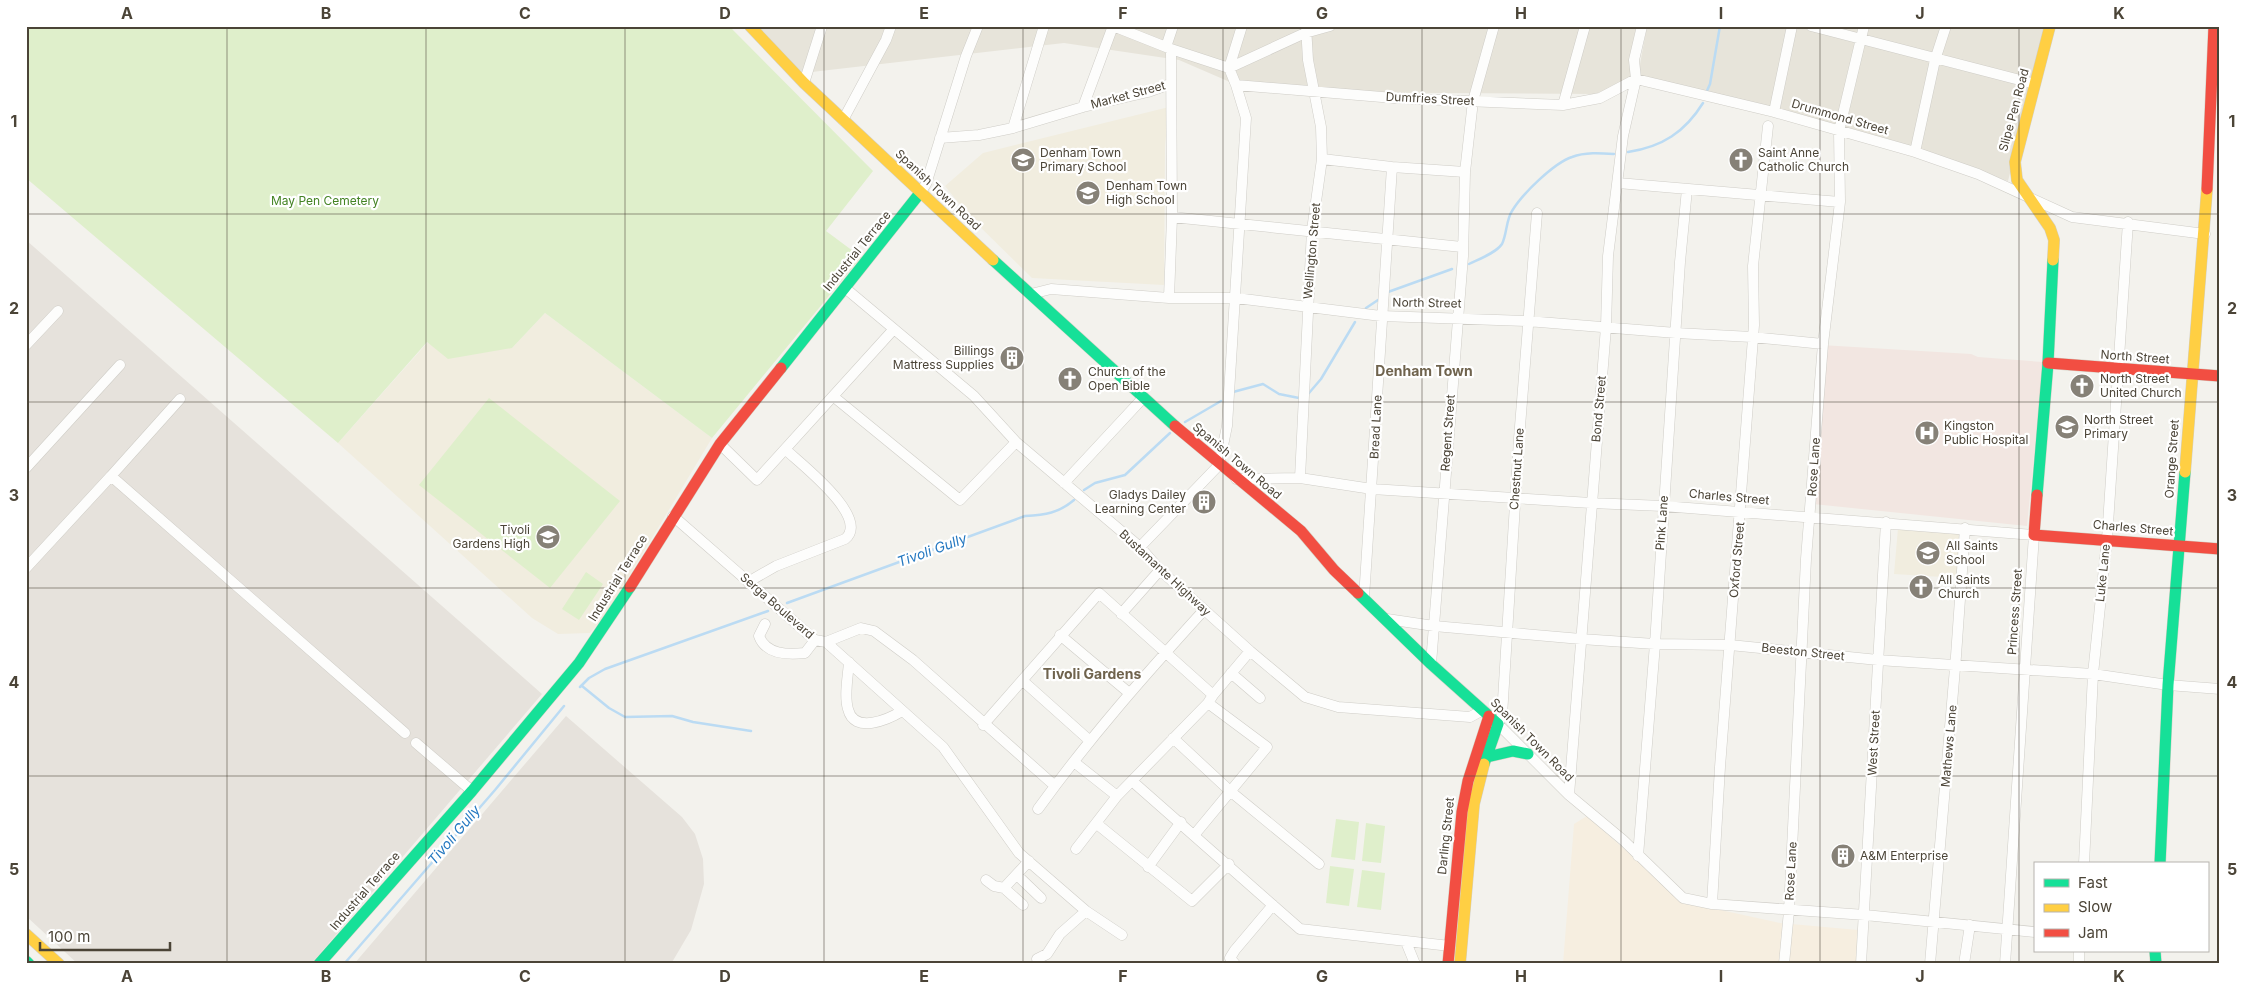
<svg xmlns="http://www.w3.org/2000/svg" width="2246" height="990" font-family="Inter,sans-serif">
  <style>
    .residential { fill: #e7e4da }
    .commercial { fill: #f6eee0 }
    .industrial { fill: #e6e2dc }
    .education { fill: #f1eddf }
    .medical { fill: #f2e6e1 }
    .green { fill: #dfefcb }
    .lines { fill: none; stroke-linecap: round; stroke-linejoin: round }
    .stream { stroke: #bbdbf3; stroke-width: 2.5 }
    .street-casing { stroke: #cfcdc7; stroke-width: 11 }
    .fast-casing { stroke: #d3cfc3; stroke-width: 12 }
    .slow-casing { stroke: #d3cfc3; stroke-width: 12 }
    .jam-casing { stroke: #d3cfc3; stroke-width: 12 }
    .street { stroke: #fdfdfc; stroke-width: 10 }
    .fast { stroke: #16e098; stroke-width: 11 }
    .slow { stroke: #ffcf43; stroke-width: 11 }
    .jam { stroke: #f24e42; stroke-width: 11 }
    .grid { fill: none; stroke: #4b4437; stroke-width: 1; stroke-opacity: 0.55 }
    .labels { text-anchor: middle; stroke-width: 4.5; stroke-linejoin: round; paint-order: stroke }
    .street-label { font-size: 12px; fill: #4b4437; stroke: #fff }
    .poi-label { font-size: 12px; fill: #4b4437; stroke: #fff; text-anchor: start }
    .park-label { font-size: 12px; fill: #448324; stroke: #fff }
    .neighbourhood-label { font-size: 14px; font-weight: bold; fill: #6f634d; stroke: #fff }
    .water-label { font-size: 14px; font-style: italic; fill: #2679c1; stroke: #fff }
    .neatline { fill: none; stroke: #4b4437; stroke-width: 2 }
    .grid-label { font-size: 16px; text-anchor: middle; font-weight: bold; fill: #4b4437 }
  </style>
  <rect width="100%" height="100%" fill="#f3f2ed"/>
  <path class="residential" d="M758,26h887l-13,53 -37,15 -342,-2 -74,-32 -115,-17 -261,30z
    M1647,26h400l-39,155 -150,-40 -220,-66z"/>
  <path class="commercial" d="M1587,816l97,86 96,21 78,7 -2,34h-293l11,-140z"/>
  <path class="industrial" d="M26,240l516,454 -231,270h-233l-52,-48z
    M566,716l116,101 13,17 8,25 1,25 -13,46 -20,34h-317z"/>
  <path class="education" d="M1169,107l-4,39 -1,139 -132,-7 -62,-61 -25,-31 38,-33z
    M545,313l167,125 -105,175 -17,20 -32,1 -26,-16 -194,-175 90,-101 84,6z
    M1898,528l63,4 -3,46 -64,-4z"/>
  <path class="medical" d="M1821,345l150,9 7,3 65,5 -16,164 -214,-22z"/>
  <path class="green" d="M26,26h703l144,145 -47,60 35,26 -149,181 -167,-125 -33,35 -64,11 -21,-17 -89,101 -312,-265z
    M489,398l131,103 -70,87 -131,-103z
    M586,572l17,12 -24,36 -17,-11z
    M1336,819l23,3 -4,38 -24,-3z
    M1366,823l19,3 -4,37 -19,-2z
    M1330,866l24,3 -5,37 -23,-3z
    M1362,870l23,3 -4,37 -24,-3z"/>
  <g class="lines">
    <path class="stream" d="M1706,93l4,-9 10,-58
      M1628,152c34,-5 57,-20 75,-49
      M1469,264c10,-5 27,-11 33,-20 5,-10 4,-24 10,-33 10,-17 42,-48 60,-54 13,-5 28,-4 42,-3
      M1388,292l64,-23
      M1366,308l12,-8
      M1233,392l30,-8 16,10 20,4
      M1309,393l12,-14 34,-57
      M1185,422l36,-21
      M1084,490l11,-7 30,-8 45,-42
      M787,603l238,-87c20,-1 34,-3 49,-16
      M582,686l27,22 16,9 47,-1 21,6 58,9
      M580,687l9,-9 16,-9 163,-58
      M344,964l151,-174 69,-84"/>
    <defs>
      <path id="street" d="M1113,26l58,23
        M1242,26l-13,42 7,17 158,13 169,7 37,-7 36,-19 138,33 141,40 63,22 94,43 133,17
        M1811,26l224,58
        M1166,47l7,-21
        M804,83l18,-57
        M1563,105l22,-79
        M1083,107l30,-81
        M1774,112l18,-86
        M843,120l43,-80 5,-14
        M1013,128l31,-102
        M940,138l39,-3 34,-7 70,-21 65,-15 22,-8
        M1915,152l20,-92 11,-34
        M1322,159l70,8 73,5
        M1618,183l222,19
        M920,193l6,-9 40,-128 12,-30
        M1537,213l-18,226 -17,277 -4,8 71,71 54,45 60,58 29,6 153,11 170,17
        M1172,217l290,30
        M845,288l129,108 42,46 124,105 20,23 90,81 55,46 33,10 132,10 13,-7
        M1031,294l20,-5 118,9h67l145,18 146,5 149,12 76,4 71,7
        M1169,298l3,-81 -1,-168 58,19 76,-35 25,-7
        M26,345l32,-34
        M834,397l126,103 56,-58
        M720,444l37,36 136,-150
        M26,468l94,-103
        M111,476l69,-77
        M1300,478l12,-248 10,-71 -1,-32 -13,-67 -2,-34
        M1236,479l64,-1 72,11 219,14 72,3 371,29 -29,429
        M1064,483l79,-85
        M673,516l142,124 11,2 35,-14 13,3 39,29 142,126
        M1140,547l79,-82 8,-39 19,-308 -10,-33
        M26,568l85,-92 294,257
        M748,582l28,-16 69,-27c26,-21 -44,-75 -59,-89
        M1364,598l28,-431
        M1121,614l39,-44
        M1387,619l47,7 147,13 74,5 75,1 148,15 215,14 75,11 52,4
        M765,624l-6,12c7,19 29,19 46,17l10,-13
        M1060,635l68,57
        M826,642l117,105 76,106 67,58 36,24
        M849,662c-1,14 -5,34 -1,47 6,26 41,10 54,2
        M1431,664l32,-408 2,-84 8,-71 21,-75
        M1231,673l29,25
        M1023,681l66,59
        M1213,695l37,-44
        M983,725l116,-132 114,102 -5,8 59,44 -72,87
        M1173,738l57,53 89,73
        M416,743l56,48
        M1074,762l43,34
        M1132,781l168,148 150,17
        M1569,795l37,-468 2,-71 15,-120 13,-57 -2,-19 8,-34
        M1038,809c52,-72 107,-134 166,-199
        M1097,824l95,77 37,-37
        M1076,849l41,-53 91,-93
        M1638,856l17,-212 25,-382 7,-73
        M2084,864l9,-190 14,-135 21,-317
        M1148,867l33,-45
        M1017,875l24,23
        M986,880l8,6 10,2 19,17
        M1004,888l25,-27
        M1712,904l8,-137 34,-442 -1,-59 15,-140
        M1406,942l9,22
        M1037,959l10,-5 13,-20 26,-23
        M1235,964l-5,-6 5,-8 38,-45
        M1784,964l5,-53 17,-352 17,-215 17,-142 -1,-71 25,-105
        M1861,964l25,-442
        M1930,964l26,-308 9,-128
        M1964,964l6,-39
        M2079,964v-13"/>
      <path id="fast" d="M993,260l182,166
        M781,368l139,-175
        M2037,495l11,-132 5,-103
        M1358,593l73,71 67,60 -14,40
        M1487,757l26,-6 15,3
        M2160,864l8,-179 17,-213
        M2155,951l1,13
        M26,961l3,3
        M319,964l153,-173 107,-128 51,-76"/>
      <path id="slow" d="M750,26l54,57 189,177
        M2050,26l-35,136 2,18 33,48 4,12 -1,20
        M2185,472l22,-283
        M26,934l33,30
        M1460,964l14,-160 10,-40"/>
      <path id="jam" d="M2207,189l7,-163
        M2048,363l172,13
        M1175,426l126,105 33,39 24,23
        M2037,495l-3,40 186,14
        M630,587l90,-143 61,-76
        M1448,964l14,-152 6,-31 21,-65"/>
    </defs>
    <use href="#street" class="street-casing"/>
    <use href="#fast" class="fast-casing"/>
    <use href="#slow" class="slow-casing"/>
    <use href="#jam" class="jam-casing"/>
    <use href="#street" class="street"/>
    <use href="#fast" class="fast"/>
    <use href="#slow" class="slow"/>
    <use href="#jam" class="jam"/>
  </g>
  <path class="grid" d="M227,26v938M426,26v938M625,26v938M824,26v938M1023,26v938M1223,26v938M1422,26v938M1621,26v938M1820,26v938M2019,26v938M26,214h2194M26,402h2194M26,588h2194M26,776h2194"/>
  <defs>
    <symbol id="school-disc" viewBox="-11 -11 22 22"><circle r="9.5" fill="#868177" stroke="#fff"/><path d="M0-5L7-2L0 1L-7-2ZM-4 1L0 2.5L4 1V4Q0 6-4 4Z" fill="#fff"/></symbol>
    <symbol id="church-disc" viewBox="-11 -11 22 22"><circle r="9.5" fill="#868177" stroke="#fff"/><path d="M-1.2-6h2.4v3.5h3.3v2.4h-3.3V6h-2.4V-.1h-3.3v-2.4h3.3Z" fill="#fff"/></symbol>
    <symbol id="building-disc" viewBox="-11 -11 22 22"><circle r="9.5" fill="#868177" stroke="#fff"/><path d="M-4-6H4V6H1V3H-1V6H-4ZM-2.5-4.3h1.7v1.8h-1.7ZM.8-4.3h1.7v1.8H.8ZM-2.5-1h1.7V.8h-1.7ZM.8-1h1.7V.8H.8Z" fill="#fff"/></symbol>
    <symbol id="hospital-disc" viewBox="-11 -11 22 22"><circle r="9.5" fill="#868177" stroke="#fff"/><path d="M-5-5h3v3.5h4V-5h3V5h-3V1.5h-4V5h-3Z" fill="#fff"/></symbol>
  </defs>
  <g fill-rule="evenodd">
    <use href="#school-disc" x="1009" y="146" width="28" height="28"/>
    <use href="#church-disc" x="1727" y="146" width="28" height="28"/>
    <use href="#school-disc" x="1074" y="179" width="28" height="28"/>
    <use href="#building-disc" x="998" y="344" width="28" height="28"/>
    <use href="#church-disc" x="1056" y="365" width="28" height="28"/>
    <use href="#church-disc" x="2068" y="372" width="28" height="28"/>
    <use href="#school-disc" x="2053" y="413" width="28" height="28"/>
    <use href="#hospital-disc" x="1913" y="419" width="28" height="28"/>
    <use href="#building-disc" x="1190" y="488" width="28" height="28"/>
    <use href="#school-disc" x="534" y="523" width="28" height="28"/>
    <use href="#school-disc" x="1914" y="539" width="28" height="28"/>
    <use href="#church-disc" x="1907" y="573" width="28" height="28"/>
    <use href="#building-disc" x="1829" y="842" width="28" height="28"/>
  </g>
  <g class="labels">
    <g class="street-label">
      <text transform="translate(1128 95) rotate(-15)" y="4">Market Street</text>
      <text transform="translate(1430 99) rotate(3)" y="4">Dumfries Street</text>
      <text transform="translate(2014 110) rotate(-75)" y="4">Slipe Pen Road</text>
      <text transform="translate(1840 117) rotate(16)" y="4">Drummond Street</text>
      <text transform="translate(938 190) rotate(43)" y="4">Spanish Town Road</text>
      <text transform="translate(857 251) rotate(-51)" y="4">Industrial Terrace</text>
      <text transform="translate(1312 251) rotate(-85)" y="4">Wellington Street</text>
      <text transform="translate(1427 303) rotate(1)" y="4">North Street</text>
      <text transform="translate(2135 357) rotate(4)" y="4">North Street</text>
      <text transform="translate(1599 409) rotate(-85)" y="4">Bond Street</text>
      <text transform="translate(1376 427) rotate(-87)" y="4">Bread Lane</text>
      <text transform="translate(1448 433) rotate(-86)" y="4">Regent Street</text>
      <text transform="translate(2172 459) rotate(-86)" y="4">Orange Street</text>
      <text transform="translate(1237 461) rotate(40)" y="4">Spanish Town Road</text>
      <text transform="translate(1814 467) rotate(-86)" y="4">Rose Lane</text>
      <text transform="translate(1517 469) rotate(-86)" y="4">Chestnut Lane</text>
      <text transform="translate(1729 497) rotate(5)" y="4">Charles Street</text>
      <text transform="translate(1662 523) rotate(-86)" y="4">Pink Lane</text>
      <text transform="translate(2133 528) rotate(5)" y="4">Charles Street</text>
      <text transform="translate(1737 560) rotate(-85)" y="4">Oxford Street</text>
      <text transform="translate(1165 573) rotate(43)" y="4">Bustamante Highway</text>
      <text transform="translate(2103 573) rotate(-84)" y="4">Luke Lane</text>
      <text transform="translate(618 578) rotate(-58)" y="4">Industrial Terrace</text>
      <text transform="translate(777 606) rotate(41)" y="4">Serga Boulevard</text>
      <text transform="translate(2015 612) rotate(-86)" y="4">Princess Street</text>
      <text transform="translate(1803 652) rotate(6)" y="4">Beeston Street</text>
      <text transform="translate(1532 740) rotate(45)" y="4">Spanish Town Road</text>
      <text transform="translate(1874 743) rotate(-87)" y="4">West Street</text>
      <text transform="translate(1949 746) rotate(-85)" y="4">Mathews Lane</text>
      <text transform="translate(1446 836) rotate(-84)" y="4">Darling Street</text>
      <text transform="translate(1791 871) rotate(-87)" y="4">Rose Lane</text>
      <text transform="translate(365 891) rotate(-49)" y="4">Industrial Terrace</text>
    </g>
    <g class="poi-label">
      <text x="1040" y="157">Denham Town<tspan x="1040" dy="14">Primary School</tspan></text>
      <text x="1758" y="157">Saint Anne<tspan x="1758" dy="14">Catholic Church</tspan></text>
      <text x="1106" y="190">Denham Town<tspan x="1106" dy="14">High School</tspan></text>
      <text x="994" y="355" text-anchor="end">Billings<tspan x="994" dy="14">Mattress Supplies</tspan></text>
      <text x="1088" y="376">Church of the<tspan x="1088" dy="14">Open Bible</tspan></text>
      <text x="2100" y="383">North Street<tspan x="2100" dy="14">United Church</tspan></text>
      <text x="2084" y="424">North Street<tspan x="2084" dy="14">Primary</tspan></text>
      <text x="1944" y="430">Kingston<tspan x="1944" dy="14">Public Hospital</tspan></text>
      <text x="1186" y="499" text-anchor="end">Gladys Dailey<tspan x="1186" dy="14">Learning Center</tspan></text>
      <text x="530" y="534" text-anchor="end">Tivoli<tspan x="530" dy="14">Gardens High</tspan></text>
      <text x="1946" y="550">All Saints<tspan x="1946" dy="14">School</tspan></text>
      <text x="1938" y="584">All Saints<tspan x="1938" dy="14">Church</tspan></text>
      <text x="1860" y="860">A&amp;M Enterprise</text>
    </g>
    <g class="park-label">
      <text x="325" y="205">May Pen Cemetery</text>
    </g>
    <g class="neighbourhood-label">
      <text x="1424" y="376">Denham Town</text>
      <text x="1092" y="679">Tivoli Gardens</text>
    </g>
    <g class="water-label">
      <text transform="translate(932 550) rotate(-20)" y="5">Tivoli Gully</text>
      <text transform="translate(454 835) rotate(-50)" y="5">Tivoli Gully</text>
    </g>
  </g>
  <rect width="2246" height="990" fill="none" stroke="#ffffff" stroke-width="55"/>
  <rect x="2034" y="862" width="175" height="90" fill="#ffffff" stroke="#b7b4af"/>
  <rect x="2044" y="879" width="25" height="8" fill="#16e098" stroke="#b7b4af"/>
  <text x="2078" y="888" font-size="15" fill="#4b4437">Fast</text>
  <rect x="2044" y="904" width="25" height="8" fill="#ffcf43" stroke="#b7b4af"/>
  <text x="2078" y="912" font-size="15" fill="#4b4437">Slow</text>
  <rect x="2044" y="929" width="25" height="8" fill="#f24e42" stroke="#b7b4af"/>
  <text x="2078" y="938" font-size="15" fill="#4b4437">Jam</text>
  <path d="M40 942v8h130v-8" fill="none" stroke="#4b4437" stroke-width="2.5"/>
  <text x="48" y="942" font-size="15" fill="#4b4437" stroke="#ffffff" stroke-width="4" paint-order="stroke">100 m</text>
  <rect x="28" y="28" width="2190" height="934" class="neatline"/>
  <g class="grid-label">
    <text x="127" y="19">A</text>
    <text x="326" y="19">B</text>
    <text x="525" y="19">C</text>
    <text x="725" y="19">D</text>
    <text x="924" y="19">E</text>
    <text x="1123" y="19">F</text>
    <text x="1322" y="19">G</text>
    <text x="1521" y="19">H</text>
    <text x="1721" y="19">I</text>
    <text x="1920" y="19">J</text>
    <text x="2119" y="19">K</text>
    <text x="14" y="127">1</text>
    <text x="2232" y="127">1</text>
    <text x="14" y="314">2</text>
    <text x="2232" y="314">2</text>
    <text x="14" y="501">3</text>
    <text x="2232" y="501">3</text>
    <text x="14" y="688">4</text>
    <text x="2232" y="688">4</text>
    <text x="14" y="875">5</text>
    <text x="2232" y="875">5</text>
    <text x="127" y="982">A</text>
    <text x="326" y="982">B</text>
    <text x="525" y="982">C</text>
    <text x="725" y="982">D</text>
    <text x="924" y="982">E</text>
    <text x="1123" y="982">F</text>
    <text x="1322" y="982">G</text>
    <text x="1521" y="982">H</text>
    <text x="1721" y="982">I</text>
    <text x="1920" y="982">J</text>
    <text x="2119" y="982">K</text>
  </g>
</svg>
